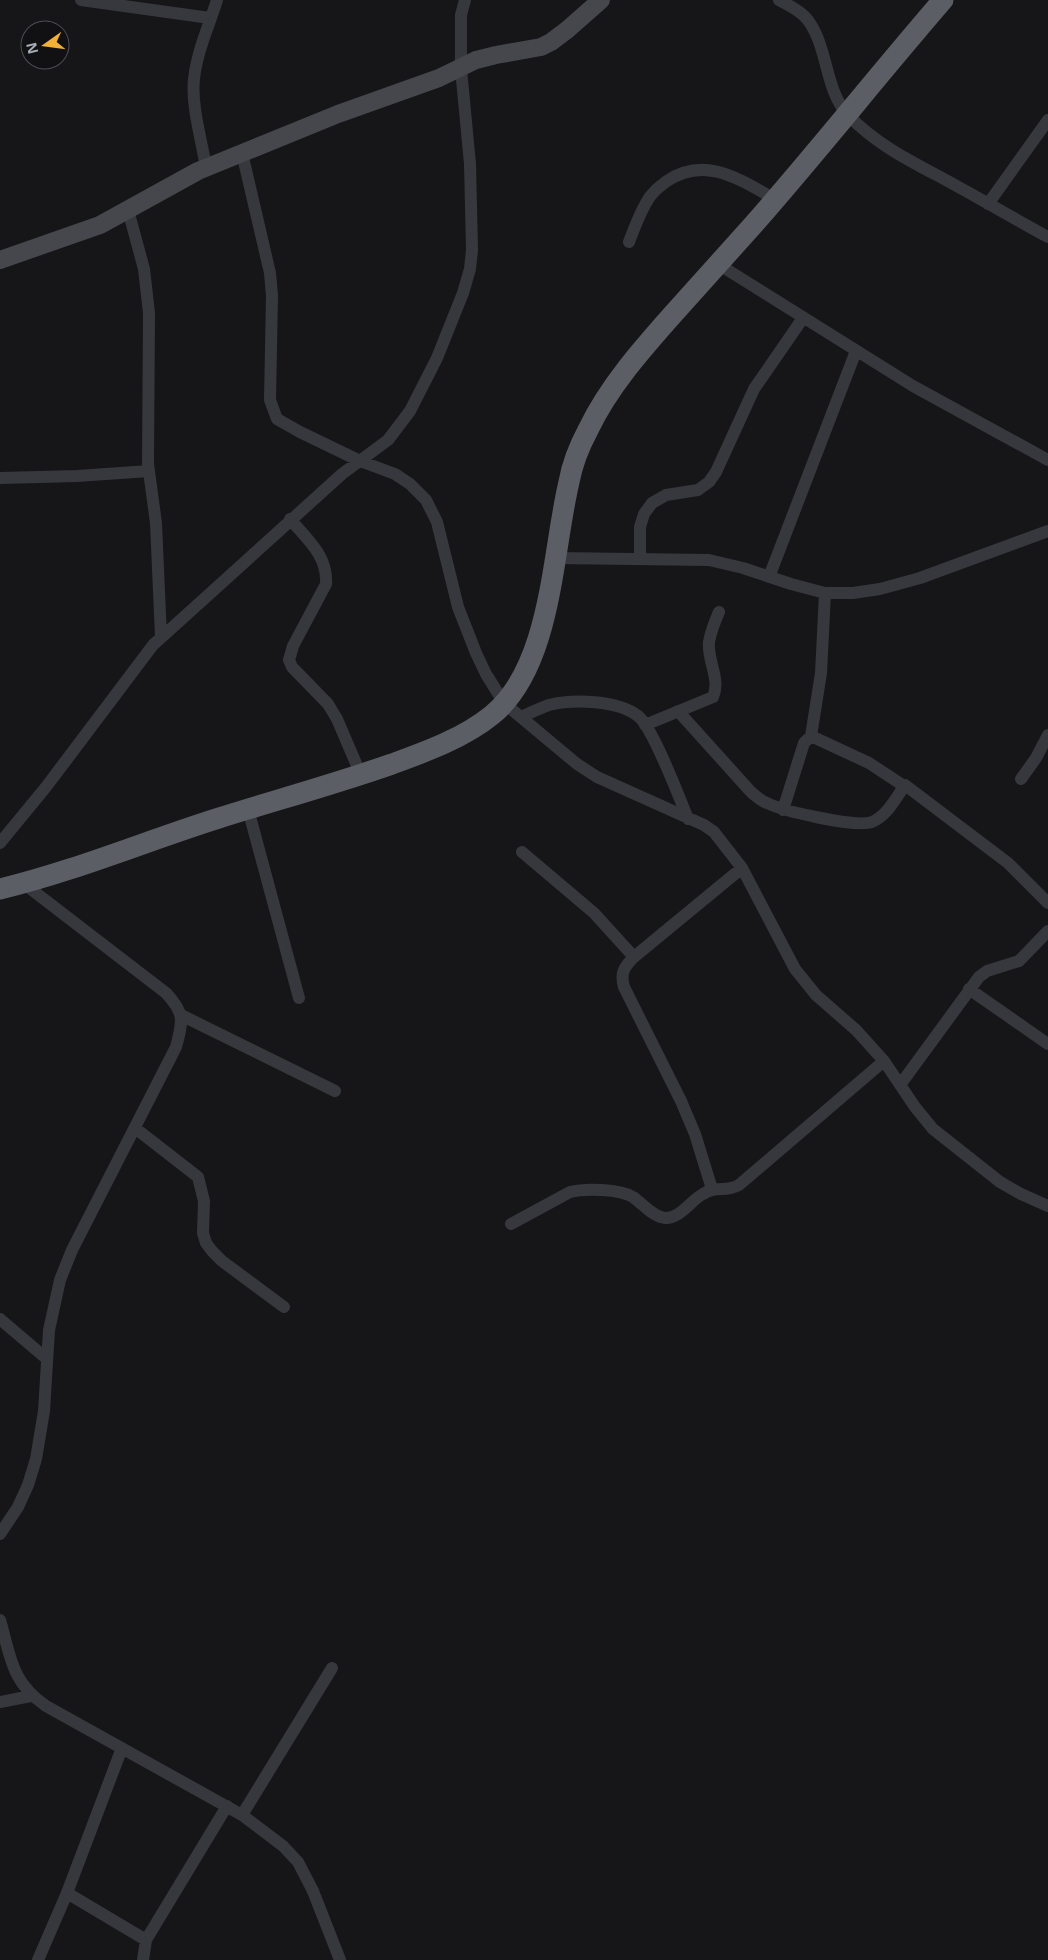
<svg xmlns="http://www.w3.org/2000/svg" width="1048" height="1960" font-family="'Open Sans',sans-serif">
  <style>
    .lines { fill: none; stroke-linecap: round; stroke-linejoin: round }
    .minor { stroke: #37383d; stroke-width: 12 }
    .secondary { stroke: #45474d; stroke-width: 18 }
    .trunk { stroke: #5b5e65; stroke-width: 21 }
  </style>
  <rect width="100%" height="100%" fill="#161618"/>
  <g class="lines">
    <path class="minor" d="M81,0l129,18
      M779,0c9,5 21,10 28,19 22,28 17,72 42,97 27,28 61,45 95,63 35,19 69,39 104,58
      M242,153l28,120 2,23 -2,104 7,19 23,13 60,29 35,13 15,10 16,16 11,22 21,85 18,46 10,21 18,29 73,61 20,13 107,48 10,7 28,36 53,101 21,26 40,35 28,31 31,46 18,22 67,53 21,12 27,12
      M206,168c-4,-27 -15,-62 -12,-89 3,-28 15,-53 23,-79
      M988,204l60,-84
      M128,210l16,59 5,44 -1,151 8,59 5,114
      M629,242c5,-13 10,-27 17,-39 5,-10 13,-16 21,-22 39,-26 73,-1 108,18
      M718,264l195,122 135,74
      M0,478l77,-2 72,-5
      M290,519c17,20 38,37 36,65l-33,62 -4,14 3,7 36,37 9,15 24,56
      M556,558l153,2 34,8 48,16 34,9h28l27,-4 40,-11 128,-47
      M640,559v-32l4,-13 8,-11 14,-8 32,-5 11,-8 7,-10 38,-83 49,-71
      M769,577l87,-226
      M678,711l73,81c5,4 10,9 16,11 16,8 89,25 105,19 15,-6 24,-24 33,-37l103,78 40,40
      M521,717c9,-4 19,-9 28,-12 24,-6 69,-5 89,11 14,10 42,83 50,103
      M645,725l68,-28c8,-18 -6,-36 -4,-55 2,-11 6,-21 10,-30
      M811,736l10,-63 4,-80
      M1021,779l15,-21 12,-23
      M248,809l51,189
      M783,810l21,-67 7,-7 58,27 35,23
      M0,843l46,-56 107,-142 189,-171 46,-34 22,-29 27,-53 26,-65 7,-24 2,-19 -2,-86 -9,-95v-54l4,-15
      M522,852l72,61 40,44
      M969,989l79,55
      M181,1015l154,76
      M900,1085l79,-108 8,-6 32,-10 29,-30
      M135,1128l63,49 6,24 -1,32 3,10 6,8 10,10 62,46
      M712,1189l-17,-55 -14,-33 -57,-114c-4,-14 0,-20 10,-30l108,-89
      M511,1224l59,-32c15,-4 50,-3 63,5 10,7 20,20 32,21 15,1 26,-18 38,-24 15,-9 21,-1 36,-9l145,-124
      M0,1319l47,40
      M0,1534l18,-27 10,-22 8,-26 8,-48 5,-81 11,-50 12,-30 104,-203c7,-26 9,-34 -10,-54l-143,-110
      M0,1620c11,38 11,62 46,86l196,109 41,31 15,16 15,29 27,69
      M0,1702l31,-6
      M242,1815l90,-147
      M67,1893l79,47
      M38,1960l29,-67 55,-145
      M143,1960l3,-20 81,-134"/>
    <path class="secondary" d="M0,260l100,-35 98,-54 140,-57 101,-36 37,-18 20,-5 45,-8 10,-5 16,-12 34,-30"/>
    <path class="trunk" d="M0,889c75,-18 146,-48 219,-71 57,-18 116,-34 173,-54 33,-12 72,-26 100,-49 60,-49 60,-162 77,-233 3,-17 11,-37 19,-52 21,-44 55,-82 87,-118 26,-29 53,-59 79,-88 64,-73 125,-150 189,-224"/>
  </g>
  <g transform="translate(45 45) rotate(256)"><circle r="24" fill="#111113" stroke="#4d4f55"/>
  <path d="M0-4L9 19L0 12L-9 19Z" fill="#f2b134"/>
  <text y="-8" font-size="14" font-weight="bold" text-anchor="middle" fill="#a8adb8">N</text>
  </g>
</svg>
